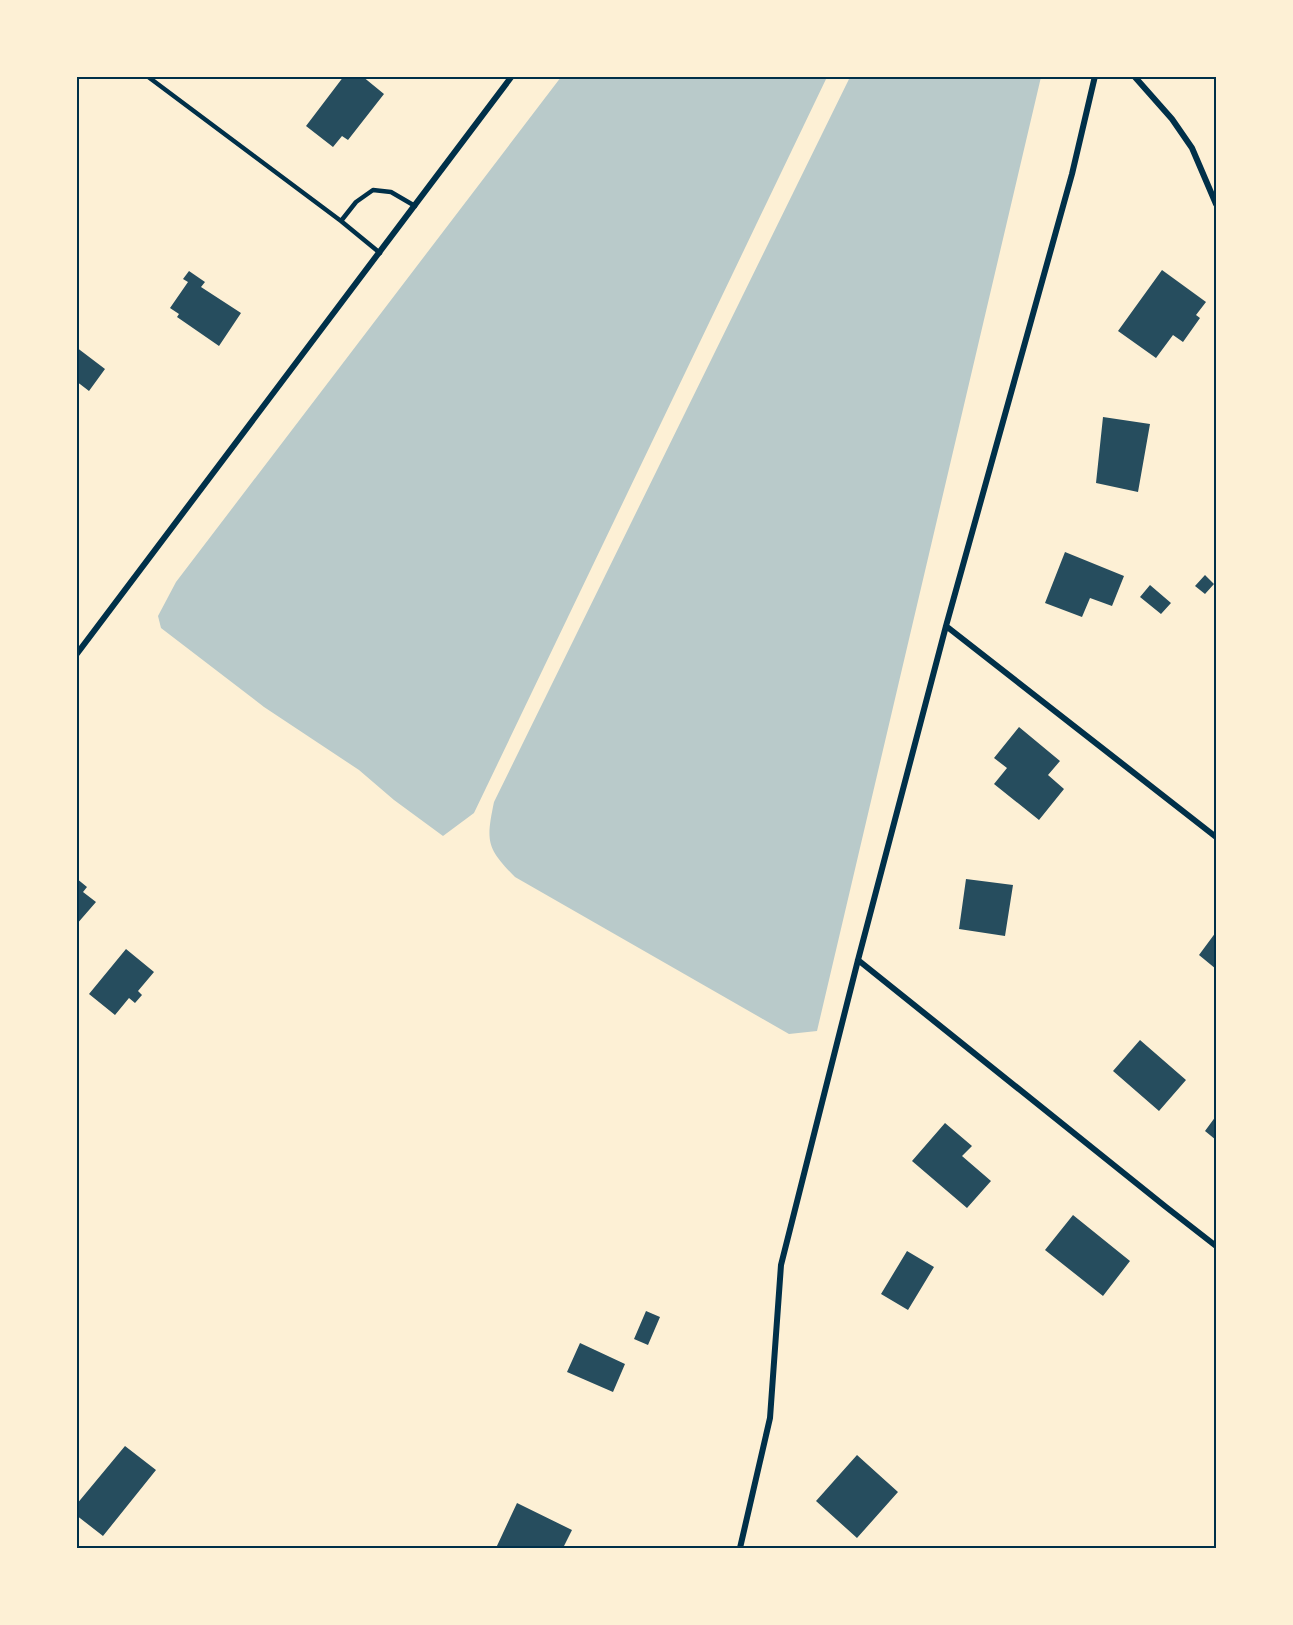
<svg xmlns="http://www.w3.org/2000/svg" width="1293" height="1625" font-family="Karla,sans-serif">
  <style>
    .green { fill: #b9caca }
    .building { fill: #264d5e }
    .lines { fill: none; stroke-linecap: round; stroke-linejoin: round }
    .service { stroke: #003049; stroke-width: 4.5 }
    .minor { stroke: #003049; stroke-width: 6 }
    .neatline { fill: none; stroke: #003049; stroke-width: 2 }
  </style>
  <rect width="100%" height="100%" fill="#fdf0d5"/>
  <path class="green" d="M561,77h266l-353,736 -31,23 -49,-36 -35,-30 -95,-63 -103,-79 -3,-12 18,-34z
    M850,77h191l-224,954 -28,3 -274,-157c-29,-29 -29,-36 -21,-75z"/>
  <path class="building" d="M344,76h18l22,18 -36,46 -6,-4 -9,11 -27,-21z
    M1162,270l44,32 -10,13 4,3 -17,24 -10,-7 -17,23 -38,-27z
    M189,271l16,11 -4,5 40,26 -22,33 -42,-29 2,-3 -9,-6 18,-26 -5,-3z
    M76,347l29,22 -16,22 -13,-10z
    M1103,417l47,7 -12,68 -42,-9z
    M1065,552l59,24 -12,30 -22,-8 -8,19 -37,-14z
    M1205,575l9,9 -9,10 -10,-8z
    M1150,585l21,18 -10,11 -21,-17z
    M1019,727l41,34 -12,14 16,14 -25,31 -45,-36 13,-16 -13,-10z
    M76,878l11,9 -4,5 13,10 -20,23z
    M966,879l47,6 -8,51 -46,-7z
    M1216,932v37l-17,-14z
    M126,949l28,23 -16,19 4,4 -7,8 -6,-5 -14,17 -26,-21z
    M1140,1040l46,40 -27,31 -46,-40z
    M1216,1116v24l-11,-9z
    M945,1123l27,23 -10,10 29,25 -24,27 -55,-47z
    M1073,1215l57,46 -27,35 -58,-46z
    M907,1251l27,16 -26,43 -27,-16z
    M646,1311l14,6 -12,28 -14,-6z
    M580,1343l45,21 -12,28 -46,-20z
    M125,1446l31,24 -53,66 -27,-21v-10z
    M857,1455l41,37 -41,46 -41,-37z
    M517,1503l55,27 -9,18h-67z"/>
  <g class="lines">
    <path class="service" d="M147,76l194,145 39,32
      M341,221l15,-19 17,-12 18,2 24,14"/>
    <path class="minor" d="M1134,76l38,43 20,29 24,56
      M946,626l270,211
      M76,655l436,-579
      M858,960l308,247 50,39
      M740,1548l30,-130 11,-153 77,-305 88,-334 126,-452 23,-98"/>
  </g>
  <rect width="1293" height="1625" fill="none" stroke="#fdf0d5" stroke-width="156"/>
  <rect x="78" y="78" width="1137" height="1469" class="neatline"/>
</svg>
